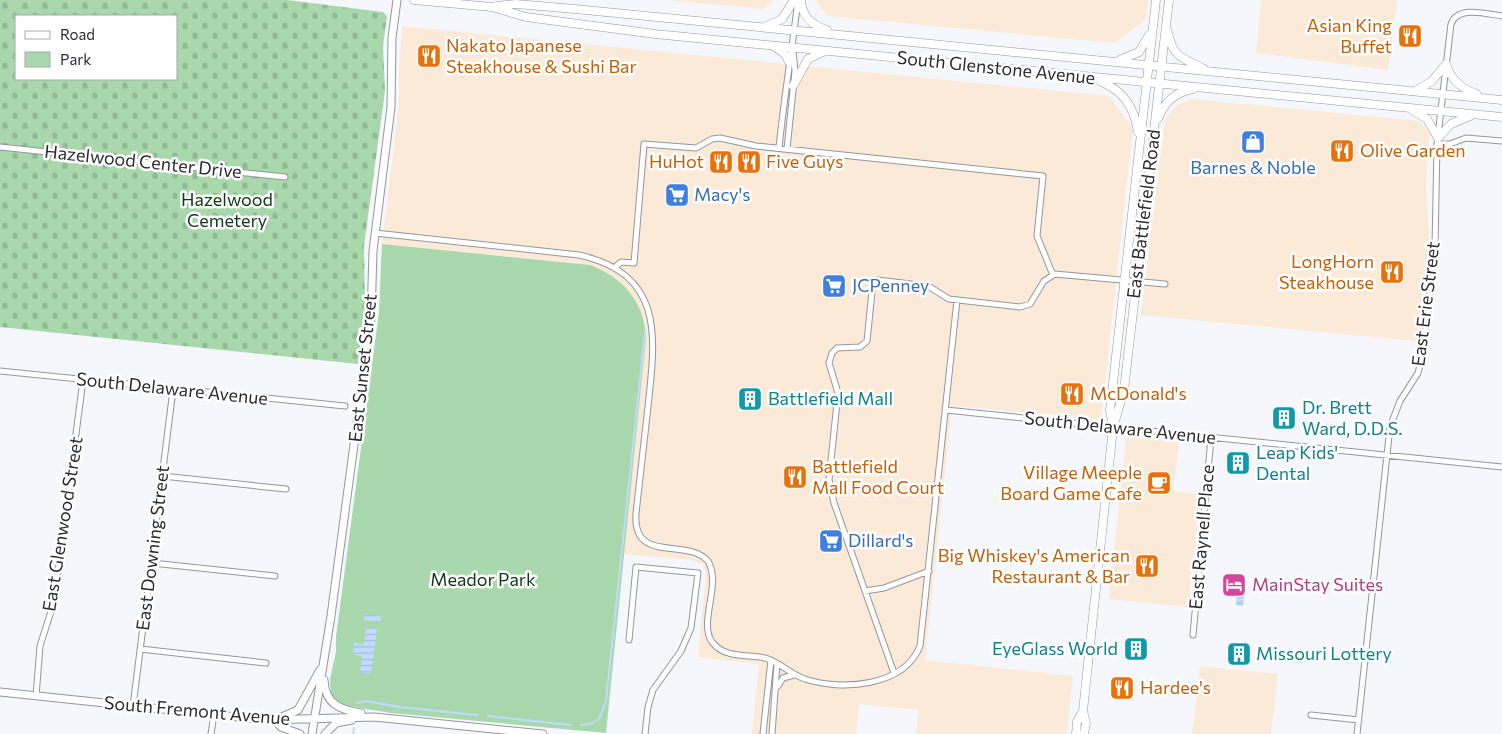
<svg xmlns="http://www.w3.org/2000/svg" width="1502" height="734" font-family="Commissioner,sans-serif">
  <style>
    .commercial { fill: #fbead8 }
    .cemetery { fill: url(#cemetery-stones); fill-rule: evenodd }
    .green { fill: #a8d8ac }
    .water { fill: url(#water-rules) }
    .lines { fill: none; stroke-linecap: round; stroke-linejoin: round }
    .stream { stroke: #c1dbff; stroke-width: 2 }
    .minor-casing { stroke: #9396a0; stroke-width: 7 }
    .secondary-casing { stroke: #9396a0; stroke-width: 9 }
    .primary-casing { stroke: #9396a0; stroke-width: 9 }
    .minor { stroke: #fff; stroke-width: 5 }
    .secondary { stroke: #fff; stroke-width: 7 }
    .primary { stroke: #fff; stroke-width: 8 }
    .labels { text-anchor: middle; stroke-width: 5; stroke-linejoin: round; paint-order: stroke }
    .food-label { font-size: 18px; fill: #c56008; stroke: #fff; text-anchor: start }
    .street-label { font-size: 18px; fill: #2a2b2f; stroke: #fff }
    .shop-label { font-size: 18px; fill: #366cbe; stroke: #fff; text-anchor: start }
    .park-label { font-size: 18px; fill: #0e3816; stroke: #fff }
    .culture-label { font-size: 18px; fill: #0d838f; stroke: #fff; text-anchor: start }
    .hotel-label { font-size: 18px; fill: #b23c85; stroke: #fff; text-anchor: start }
  </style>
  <defs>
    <pattern id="cemetery-stones" width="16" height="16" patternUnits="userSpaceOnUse" patternTransform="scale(1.25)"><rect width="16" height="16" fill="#a8d8ac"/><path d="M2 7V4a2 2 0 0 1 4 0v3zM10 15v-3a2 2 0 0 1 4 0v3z" fill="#91ba94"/></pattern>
    <pattern id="water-rules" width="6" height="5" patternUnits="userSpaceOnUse" patternTransform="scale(1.25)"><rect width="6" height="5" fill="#c1dbff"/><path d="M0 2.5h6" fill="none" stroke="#a6bcdb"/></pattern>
  </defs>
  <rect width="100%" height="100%" fill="#f5f7fd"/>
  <path class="commercial" d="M667,0h107l-11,9z
    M815,0h333l-3,20 -30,23 -287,-27z
    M1261,0h136l-9,70 -132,-17z
    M402,26l707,70 24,32 -32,291 -149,-13 -27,254 148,16 -6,58h-151l3,-24 -60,-6 -3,30h-104l7,-70 -61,-7 8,-83 -3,-10 -13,-4 -66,-6 22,-216 -1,-16 -12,-26 -20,-20 -15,-8 -16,-4 -200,-20 17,-140v-30z
    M1192,99l227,22 10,12 -3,53 3,49 -13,106 -275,-26 24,-196 12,-14z
    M1130,436l49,6 -6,49 28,3 -13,113 -79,-8 17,-160z
    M1200,666l78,8 -7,60h-79z"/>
  <path class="cemetery" d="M0,0h287l96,12 4,4 -4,30 2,45 -21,155 1,60 -7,58 -358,-37zM16,16h160v63h-160z"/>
  <path class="green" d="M382,244l208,21c33,12 55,38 56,73l-40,395 -215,-20 -49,-8 -11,-11 -1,-15 6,-27v-15l43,-325z"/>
  <path class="water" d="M1241,587h4l-2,19 -7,-1 1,-14h4z
    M364,614l17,2v6l-17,-2z
    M366,628l11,1 -6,45 -11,-1 2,-17 -9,-2 1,-11 10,1z"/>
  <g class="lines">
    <path class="stream" d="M357,703l9,-2 33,6 78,8
      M488,716l83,9
      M581,725l9,-1 9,-5 7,-18 39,-369
      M353,734l1,-6"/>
    <defs>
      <path id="minor" d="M1437,144h13l16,-6 36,3
        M0,147l285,30
        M779,148c5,-50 13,-98 19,-148
        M787,149l8,-78 -2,-20
        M375,233l204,22c87,19 76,84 69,152 -4,35 -8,71 -12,106 -4,52 51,24 72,48 14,24 -10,61 4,81 13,17 35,12 53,16 15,4 26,17 40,21 36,12 99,8 115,-33l37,-346
        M614,268l7,-6 13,1 10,-119 52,4 16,-9 8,-1 36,8 287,30 -6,60 16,39
        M0,371l345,35
        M946,410l556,57
        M162,476l124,13
        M152,563l123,13
        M865,591l19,-3 45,-17
        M1193,635l18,-197
        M629,640l7,-73 62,6 -7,55 -10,23 -28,39 -5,17 -3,27
        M140,649l126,14
        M894,673l-60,-170 -5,-23 9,-87 -9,-30 3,-10 5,-5 23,-1 7,-6 6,-59 4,-2 51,6 21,13 71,8 10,-3 14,-23 11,-7 110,10
        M778,686l5,-8 11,-3
        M36,696l4,-50 14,-44 29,-222
        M133,706l40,-316
        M1311,715l48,5
        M211,734l3,-20
        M763,734l8,-74
        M772,734l5,-70
        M1357,734l33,-307 10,-26 18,-28 5,-20 12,-106 2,-103 14,-120c7,-19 36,-10 51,-8"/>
      <path id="secondary" d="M324,680c1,24 16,30 37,33
        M0,692l265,28 109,-3 169,17
        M300,734l-19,-7 -6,-7 23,-10 22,-40
        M312,734l19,-118 40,-298 2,-67 18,-144 1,-69 5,-38
        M325,734l11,-11 16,-3"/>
      <path id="primary" d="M414,0l78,7 34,10 129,17 847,83
        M801,0c1,17 11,25 26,30
        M497,6l19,-2 59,5 927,91
        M766,26l16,-7 12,-19
        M1168,32c5,27 15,25 36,37
        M775,47l10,7 4,8
        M1120,60l19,-8 10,-17
        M1446,64c5,16 15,25 31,30
        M1100,81c24,10 34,26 38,51
        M793,86l15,-27 15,-7
        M1417,90l15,-9 14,-17
        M1412,110l15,9 11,19
        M1158,119c6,-17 17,-27 35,-30
        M1438,138l13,-14 19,-8
        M1113,426l-3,-16 46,-410
        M1083,711l3,12 -2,11
        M1076,734l1,-12 6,-11 30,-283 11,-38 45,-390"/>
    </defs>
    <use href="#minor" class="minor-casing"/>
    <use href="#secondary" class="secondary-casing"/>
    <use href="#primary" class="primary-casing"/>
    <use href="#minor" class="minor"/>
    <use href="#secondary" class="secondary"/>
    <use href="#primary" class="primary"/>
  </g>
  <defs>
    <symbol id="restaurant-square" viewBox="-11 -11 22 22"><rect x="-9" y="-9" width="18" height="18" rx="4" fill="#e8710a" stroke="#fff"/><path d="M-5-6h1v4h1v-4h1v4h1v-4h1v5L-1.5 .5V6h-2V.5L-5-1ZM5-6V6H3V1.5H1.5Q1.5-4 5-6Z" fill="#fff"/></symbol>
    <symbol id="shop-square" viewBox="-11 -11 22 22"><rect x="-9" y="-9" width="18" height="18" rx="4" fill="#3f7fe0" stroke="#fff"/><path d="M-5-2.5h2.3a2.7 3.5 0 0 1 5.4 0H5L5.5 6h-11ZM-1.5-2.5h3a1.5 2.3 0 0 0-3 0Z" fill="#fff"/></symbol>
    <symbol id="supermarket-square" viewBox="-11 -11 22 22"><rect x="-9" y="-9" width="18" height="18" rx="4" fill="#3f7fe0" stroke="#fff"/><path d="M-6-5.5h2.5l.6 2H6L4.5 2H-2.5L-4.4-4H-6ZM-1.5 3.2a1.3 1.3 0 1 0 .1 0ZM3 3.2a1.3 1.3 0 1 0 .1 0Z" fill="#fff"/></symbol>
    <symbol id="building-square" viewBox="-11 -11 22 22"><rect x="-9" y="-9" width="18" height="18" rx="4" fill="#0f9aa8" stroke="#fff"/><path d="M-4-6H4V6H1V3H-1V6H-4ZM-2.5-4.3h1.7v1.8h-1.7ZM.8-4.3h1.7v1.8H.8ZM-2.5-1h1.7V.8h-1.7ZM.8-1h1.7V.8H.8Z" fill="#fff"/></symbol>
    <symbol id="cafe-square" viewBox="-11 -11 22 22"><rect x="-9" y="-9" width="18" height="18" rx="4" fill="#e8710a" stroke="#fff"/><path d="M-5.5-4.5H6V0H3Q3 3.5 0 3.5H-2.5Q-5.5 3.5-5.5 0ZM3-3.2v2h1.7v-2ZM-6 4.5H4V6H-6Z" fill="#fff"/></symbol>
    <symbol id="hotel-square" viewBox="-11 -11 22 22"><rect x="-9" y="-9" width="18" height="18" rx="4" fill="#d1479c" stroke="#fff"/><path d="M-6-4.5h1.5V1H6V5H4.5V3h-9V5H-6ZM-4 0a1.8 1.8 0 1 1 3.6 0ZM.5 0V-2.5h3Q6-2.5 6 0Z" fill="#fff"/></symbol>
  </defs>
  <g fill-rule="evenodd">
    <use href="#restaurant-square" x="1396" y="22" width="28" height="28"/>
    <use href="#restaurant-square" x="415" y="42" width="28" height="28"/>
    <use href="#shop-square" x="1239" y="128" width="28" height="28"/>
    <use href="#restaurant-square" x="1328" y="137" width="28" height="28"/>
    <use href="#restaurant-square" x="707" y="148" width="28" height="28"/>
    <use href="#restaurant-square" x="735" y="148" width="28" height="28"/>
    <use href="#supermarket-square" x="663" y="181" width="28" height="28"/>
    <use href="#restaurant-square" x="1378" y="258" width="28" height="28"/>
    <use href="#supermarket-square" x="820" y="272" width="28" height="28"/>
    <use href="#restaurant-square" x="1058" y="380" width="28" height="28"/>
    <use href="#building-square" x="736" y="385" width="28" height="28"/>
    <use href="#building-square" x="1270" y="404" width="28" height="28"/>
    <use href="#building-square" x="1224" y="449" width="28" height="28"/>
    <use href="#restaurant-square" x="781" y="463" width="28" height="28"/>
    <use href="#cafe-square" x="1145" y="469" width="28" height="28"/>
    <use href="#supermarket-square" x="817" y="527" width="28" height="28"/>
    <use href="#restaurant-square" x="1133" y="552" width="28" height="28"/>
    <use href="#hotel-square" x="1220" y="571" width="28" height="28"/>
    <use href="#building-square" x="1122" y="635" width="28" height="28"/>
    <use href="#building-square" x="1225" y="640" width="28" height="28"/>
    <use href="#restaurant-square" x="1108" y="674" width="28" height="28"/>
  </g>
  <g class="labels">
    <g class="food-label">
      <text x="1392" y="32" text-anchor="end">Asian King<tspan x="1392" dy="21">Buffet</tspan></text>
      <text x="446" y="52">Nakato Japanese<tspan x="446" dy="21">Steakhouse &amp; Sushi Bar</tspan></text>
      <text x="1360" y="157">Olive Garden</text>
      <text x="704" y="168" text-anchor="end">HuHot</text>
      <text x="766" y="168">Five Guys</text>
      <text x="1374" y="268" text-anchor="end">LongHorn<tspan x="1374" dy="21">Steakhouse</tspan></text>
      <text x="1090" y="400">McDonald's</text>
      <text x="812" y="473">Battlefield<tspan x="812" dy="21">Mall Food Court</tspan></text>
      <text x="1142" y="479" text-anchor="end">Village Meeple<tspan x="1142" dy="21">Board Game Cafe</tspan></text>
      <text x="1130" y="562" text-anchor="end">Big Whiskey's American<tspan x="1130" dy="21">Restaurant &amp; Bar</tspan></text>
      <text x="1140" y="694">Hardee's</text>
    </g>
    <g class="street-label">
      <text transform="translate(996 68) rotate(6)" y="6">South Glenstone Avenue</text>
      <text transform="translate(143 162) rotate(6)" y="6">Hazelwood Center Drive</text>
      <text transform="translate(1144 214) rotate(-83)" y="6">East Battlefield Road</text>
      <text transform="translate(1426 304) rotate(-83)" y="6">East Erie Street</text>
      <text transform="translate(363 368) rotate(-84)" y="6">East Sunset Street</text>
      <text transform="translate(172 389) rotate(6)" y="6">South Delaware Avenue</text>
      <text transform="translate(1120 428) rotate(6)" y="6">South Delaware Avenue</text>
      <text transform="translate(63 524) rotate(-81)" y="6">East Glenwood Street</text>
      <text transform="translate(1202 537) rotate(-85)" y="6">East Raynell Place</text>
      <text transform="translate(153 548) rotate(-83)" y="6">East Downing Street</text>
      <text transform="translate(197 711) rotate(5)" y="6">South Fremont Avenue</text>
    </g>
    <g class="shop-label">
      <text x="1253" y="174" text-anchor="middle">Barnes &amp; Noble</text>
      <text x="694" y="201">Macy's</text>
      <text x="852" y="292">JCPenney</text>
      <text x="848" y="547">Dillard's</text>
    </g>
    <g class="park-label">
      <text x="227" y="206">Hazelwood<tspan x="227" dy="21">Cemetery</tspan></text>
      <text x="483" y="586">Meador Park</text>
    </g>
    <g class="culture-label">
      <text x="768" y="405">Battlefield Mall</text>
      <text x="1302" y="414">Dr. Brett<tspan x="1302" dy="21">Ward, D.D.S.</tspan></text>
      <text x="1256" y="459">Leap Kids'<tspan x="1256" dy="21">Dental</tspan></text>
      <text x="1118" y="655" text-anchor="end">EyeGlass World</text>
      <text x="1256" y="660">Missouri Lottery</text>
    </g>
    <g class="hotel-label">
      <text x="1252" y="591">MainStay Suites</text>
    </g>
  </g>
  <rect x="15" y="15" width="162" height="65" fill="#ffffff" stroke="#aaaaac"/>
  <rect x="25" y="31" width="25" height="8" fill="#ffffff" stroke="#aaaaac"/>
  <text x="60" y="40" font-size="15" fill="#2a2b2f">Road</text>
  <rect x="25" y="52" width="25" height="15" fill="#a8d8ac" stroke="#aaaaac"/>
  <text x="60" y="65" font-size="15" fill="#2a2b2f">Park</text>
</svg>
